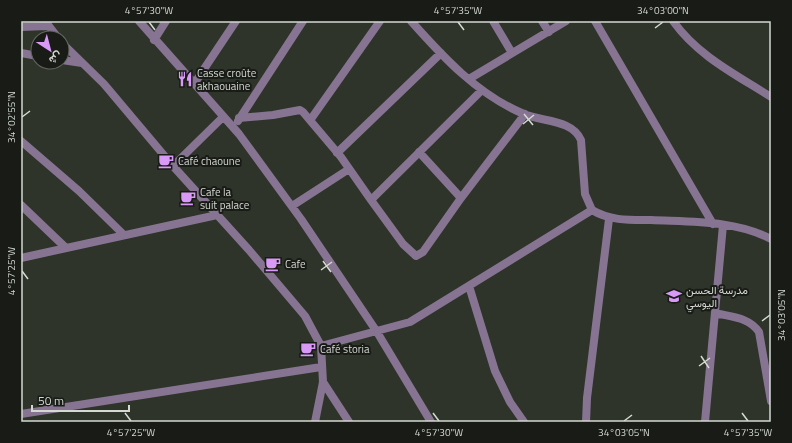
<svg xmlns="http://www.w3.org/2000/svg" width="792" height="443" font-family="'Titillium Web',Vazirmatn,sans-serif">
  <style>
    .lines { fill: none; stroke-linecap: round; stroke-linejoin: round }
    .minor { stroke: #877492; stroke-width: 8 }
    .ticks { fill: none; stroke: #d4d9d2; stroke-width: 1.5 }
    .labels { text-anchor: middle; stroke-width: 4; stroke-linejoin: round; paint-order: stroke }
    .poi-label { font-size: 11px; fill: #d4d9d2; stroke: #181b16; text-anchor: start }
    .neatline { fill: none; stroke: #d4d9d2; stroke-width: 1.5 }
    .ticks-label { font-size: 10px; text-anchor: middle; fill: #d4d9d2 }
  </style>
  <rect width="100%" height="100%" fill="#2e342a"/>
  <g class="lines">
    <path class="minor" d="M45,21l13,17
      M139,21l100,113 62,85 76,113 54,90
      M411,21c32,36 67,74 113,93 18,8 48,5 57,26l4,54 7,16c18,11 38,10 59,10 40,2 84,0 120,19
      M493,21l19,32
      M542,21l7,11
      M595,21l118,203
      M673,21c25,35 62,53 98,76
      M21,27l26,-1
      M154,40l12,-19
      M62,43l42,41 69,82 76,84 56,66 16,30 2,36 -8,40
      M21,53l17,3
      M62,60l20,3
      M469,79l97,-58
      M194,84l42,-63
      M482,90l-111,110 32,44 13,12 7,-4 38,-54 64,-84
      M239,118l34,-3 27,-5 3,2 38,45 30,43
      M311,119l69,-98
      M238,121l65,-100
      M21,141l58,50 45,44
      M419,152l42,46
      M337,153l104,-100
      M173,166l50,-49
      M21,205l45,43
      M292,206l57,-37
      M21,258l196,-43
      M469,286l26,85 15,31 14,20
      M715,313c16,4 34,4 44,19l12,69
      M321,346l89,-24 182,-112
      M323,382l26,40
      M21,414l300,-47
      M586,422l1,-24 22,-179
      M705,422l18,-197"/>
  </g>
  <path class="ticks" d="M149,22l6,8M458,22l6,8M655,28l8,-6M524,114l9,11M22,117l8,-6M523,124l11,-9M323,261l8,11M321,270l11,-8M22,271l6,8M762,321l8,-6M701,356l8,12M699,366l11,-8M125,413l6,8M433,413l6,8M742,413l6,8M624,421l8,-6"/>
  <defs>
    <symbol id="restaurant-bare" viewBox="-9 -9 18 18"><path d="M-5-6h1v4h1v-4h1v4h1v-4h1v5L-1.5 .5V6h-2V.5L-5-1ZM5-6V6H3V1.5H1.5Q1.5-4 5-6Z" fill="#d99af7" stroke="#181b16" stroke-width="2.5" paint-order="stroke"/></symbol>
    <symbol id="cafe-bare" viewBox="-9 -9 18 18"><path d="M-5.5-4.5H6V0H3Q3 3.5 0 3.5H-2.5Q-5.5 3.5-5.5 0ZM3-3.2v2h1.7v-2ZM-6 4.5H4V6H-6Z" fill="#d99af7" stroke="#181b16" stroke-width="2.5" paint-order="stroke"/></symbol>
    <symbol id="school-bare" viewBox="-9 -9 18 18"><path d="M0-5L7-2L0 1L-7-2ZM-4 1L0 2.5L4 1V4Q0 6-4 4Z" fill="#d99af7" stroke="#181b16" stroke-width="2.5" paint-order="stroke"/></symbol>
  </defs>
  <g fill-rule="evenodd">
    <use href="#restaurant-bare" x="174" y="68" width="22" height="22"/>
    <use href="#cafe-bare" x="155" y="150" width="22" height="22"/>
    <use href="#cafe-bare" x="177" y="187" width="22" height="22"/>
    <use href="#cafe-bare" x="262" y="253" width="22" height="22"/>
    <use href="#school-bare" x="663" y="285" width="22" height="22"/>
    <use href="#cafe-bare" x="297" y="338" width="22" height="22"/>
  </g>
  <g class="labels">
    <g class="poi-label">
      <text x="197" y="77">Casse croûte<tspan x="197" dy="13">akhaouaine</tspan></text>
      <text x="178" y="165">Café chaoune</text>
      <text x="200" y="196">Cafe la<tspan x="200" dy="13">suit palace</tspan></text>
      <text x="285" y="268">Cafe</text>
      <text x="686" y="294">مدرسة الحسن<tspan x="686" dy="13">اليوسي</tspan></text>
      <text x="320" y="353">Café storia</text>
    </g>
  </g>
  <rect width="792" height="443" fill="none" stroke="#181b16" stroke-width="44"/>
  <g transform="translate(50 50) rotate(144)"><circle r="19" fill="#181b16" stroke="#636761"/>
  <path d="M0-3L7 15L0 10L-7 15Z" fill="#d99af7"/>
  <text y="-6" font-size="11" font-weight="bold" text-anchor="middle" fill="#d4d9d2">ش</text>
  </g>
  <path d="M32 405v6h97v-6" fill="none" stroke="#d4d9d2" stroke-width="2"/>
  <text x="38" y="405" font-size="12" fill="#d4d9d2" stroke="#181b16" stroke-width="3" paint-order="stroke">50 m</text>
  <rect x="22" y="22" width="748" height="399" class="neatline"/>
  <g class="ticks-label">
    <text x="149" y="14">4°57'30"W</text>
    <text x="458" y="14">4°57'35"W</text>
    <text x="663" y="14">34°03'00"N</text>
    <text transform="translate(11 117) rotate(-90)" y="4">34°02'55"N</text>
    <text transform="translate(11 271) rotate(-90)" y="4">4°57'25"W</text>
    <text transform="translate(781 315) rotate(-90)" y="4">34°03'05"N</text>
    <text x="131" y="436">4°57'25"W</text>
    <text x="439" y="436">4°57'30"W</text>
    <text x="624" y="436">34°03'05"N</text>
    <text x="748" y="436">4°57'35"W</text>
  </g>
</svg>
